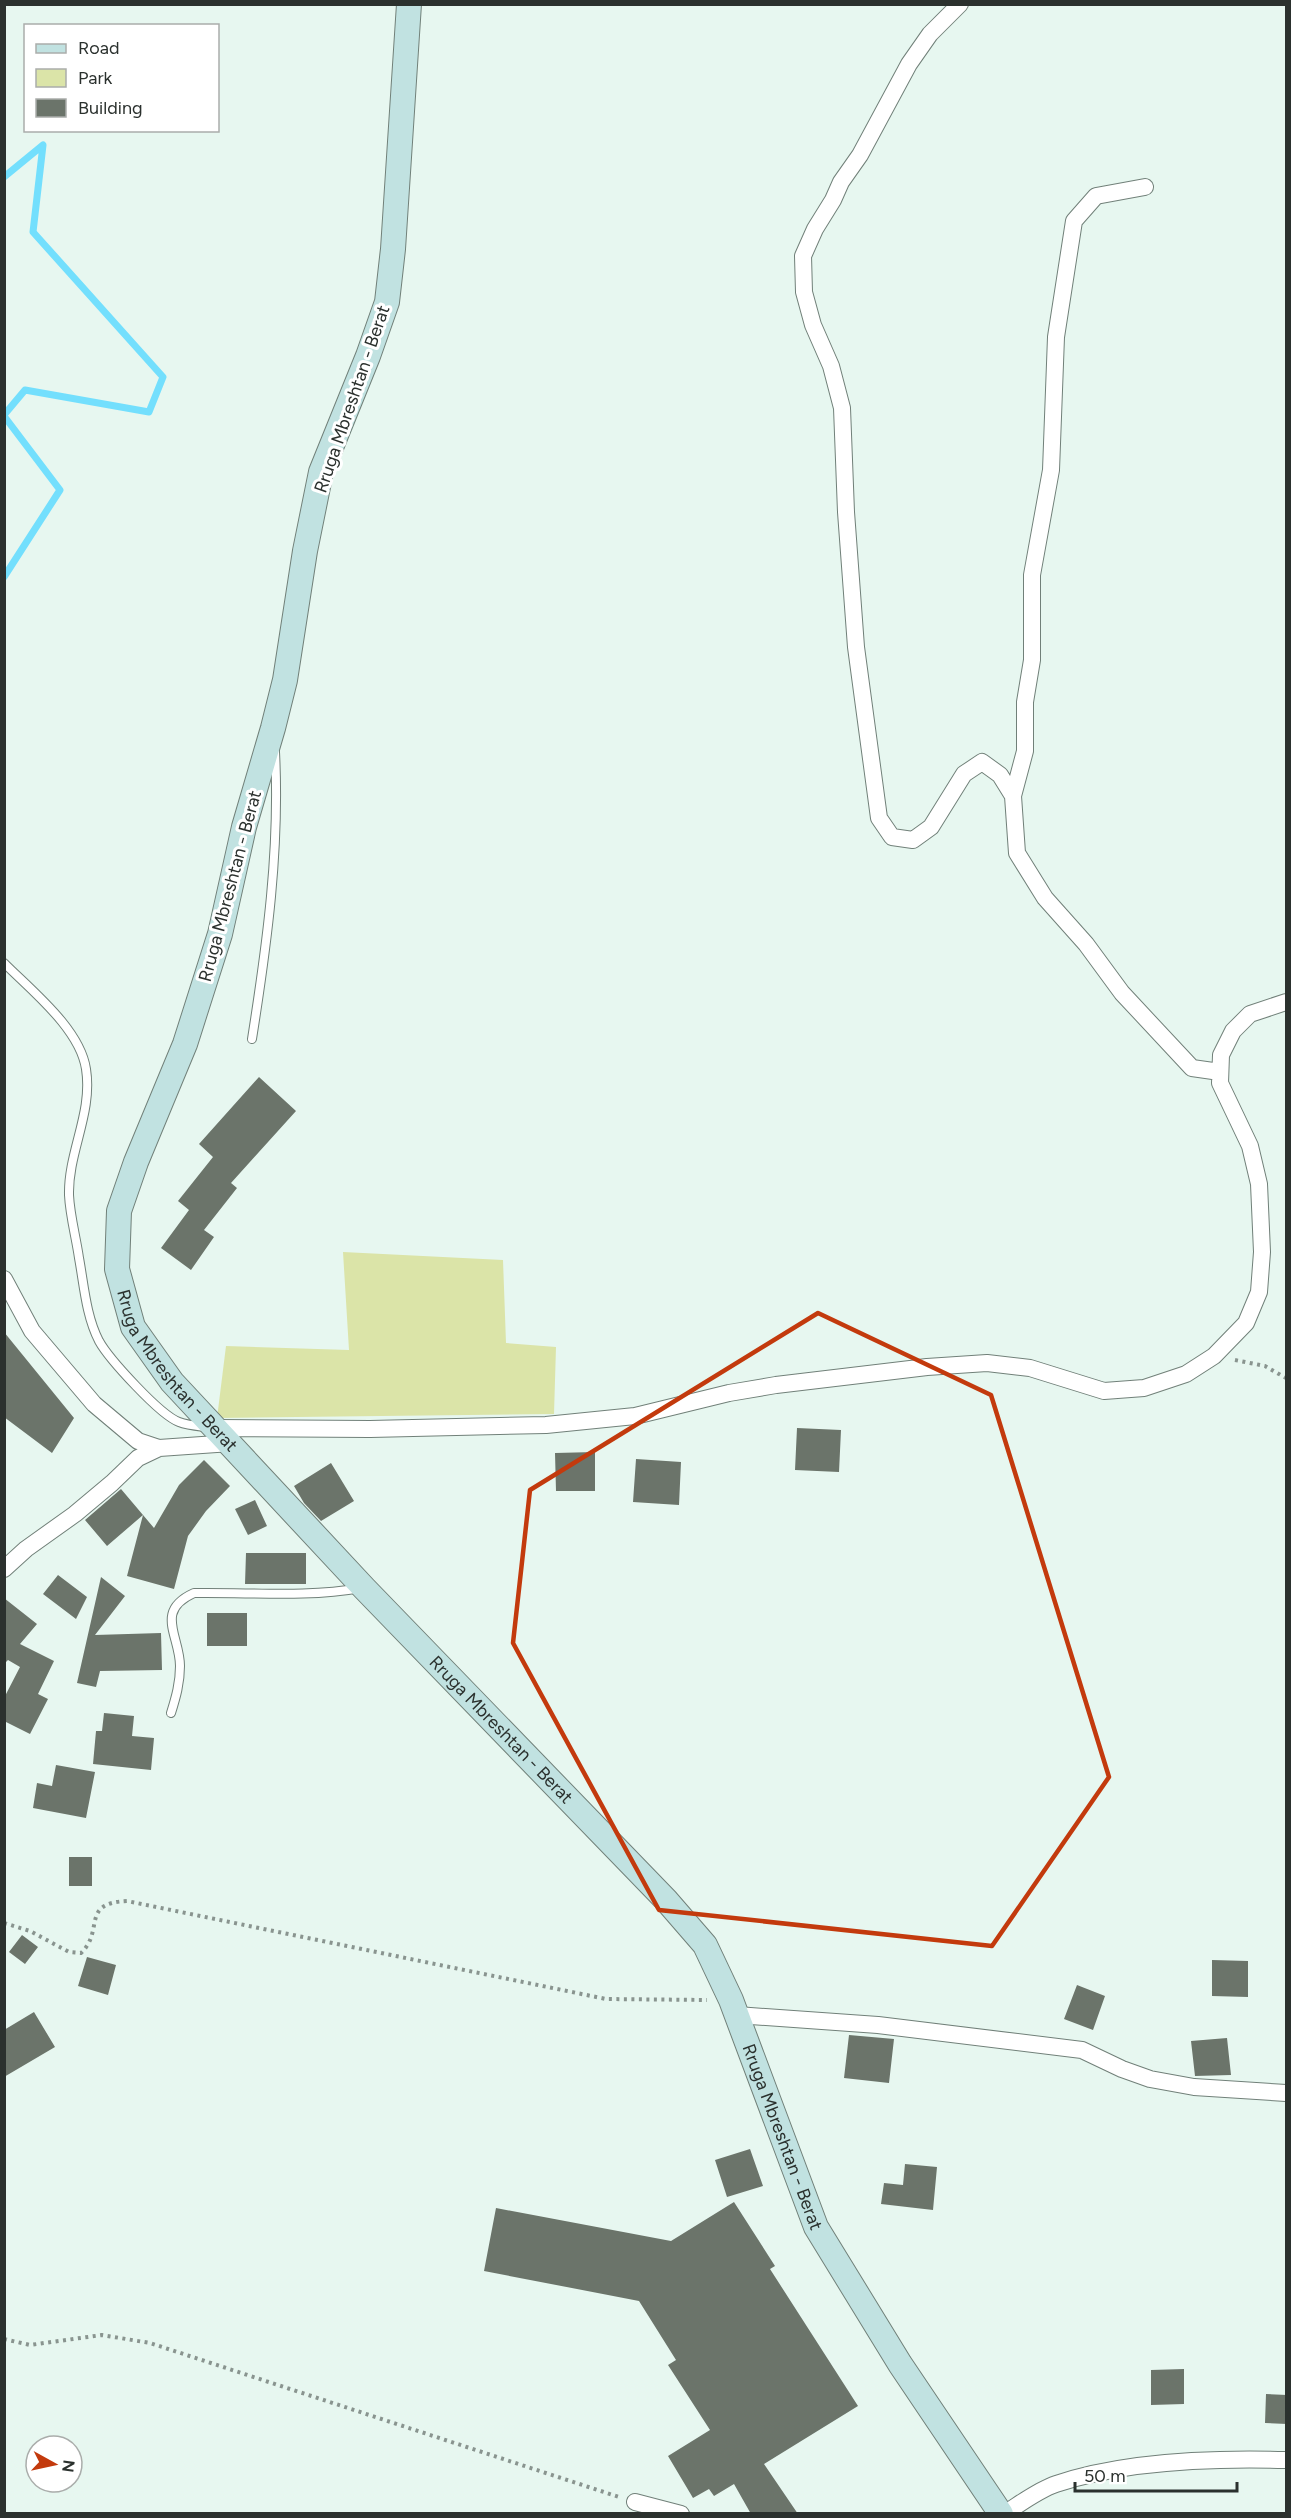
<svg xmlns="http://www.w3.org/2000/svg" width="1291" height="2518" font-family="Figtree,sans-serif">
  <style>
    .green { fill: #dbe4a8 }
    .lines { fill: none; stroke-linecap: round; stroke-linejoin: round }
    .stream { stroke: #73dffd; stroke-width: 7 }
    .building { fill: #6b746a }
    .lane-casing { stroke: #718079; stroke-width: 10 }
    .street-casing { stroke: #718079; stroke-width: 18 }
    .secondary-casing { stroke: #718079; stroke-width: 26 }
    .path { stroke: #89948f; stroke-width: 4; stroke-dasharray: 3 4.5; stroke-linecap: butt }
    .lane { stroke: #fff; stroke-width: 8 }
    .street { stroke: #fff; stroke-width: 16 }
    .secondary { stroke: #c1e2e1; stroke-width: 24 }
    .marked { fill: none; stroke: #c33a0d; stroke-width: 4.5; stroke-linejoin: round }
    .labels { text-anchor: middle; stroke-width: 6; stroke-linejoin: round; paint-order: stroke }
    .street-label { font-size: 18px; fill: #2b312e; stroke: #fff }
  </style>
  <rect width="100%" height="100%" fill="#e7f7f0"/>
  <path class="green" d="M343,1252l160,8 3,83 50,4 -2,67 -337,4 9,-72 123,4z"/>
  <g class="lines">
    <path class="stream" d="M4,177l39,-32 -10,87 130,145 -14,35 -124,-22 -21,25
      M4,416l56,74 -56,87"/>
  </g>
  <path class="building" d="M259,1077l37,34 -65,72 6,5 -33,42 10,7 -23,33 -30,-22 28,-38 -11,-9 35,-44 -14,-13z
    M4,1332l70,86 -22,35 -48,-36z
    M797,1428l44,2 -2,42 -44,-2z
    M595,1452v39h-39l-1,-38z
    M636,1459l45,3 -2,43 -46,-3z
    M204,1460l26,26 -24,25 -18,25 -14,53 -47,-13 16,-61 11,13 25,-43z
    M331,1463l23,38 -33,20 -17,-18 -10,-17z
    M121,1489l22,26 -36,31 -22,-26z
    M255,1500l12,26 -19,9 -13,-26z
    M246,1553h60v31h-61z
    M58,1575l29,22 -11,22 -33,-25z
    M101,1577l24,19 -30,39 66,-2 1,37 -62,1 -4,16 -19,-4z
    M4,1598l33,26 -17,20 34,17 -16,33 10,5 -18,35 -26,-13v-23l16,-31 -12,-7 -4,4z
    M207,1613h40v33h-40z
    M104,1713l30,3 -2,20 22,2 -3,32 -58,-6 3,-33h6z
    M56,1765l39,7 -9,46 -53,-10 4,-25 15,3z
    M69,1857h23v29h-23z
    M22,1935l16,12 -13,17 -16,-12z
    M87,1957l29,8 -8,30 -30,-9z
    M1212,1960l36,1v36l-36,-1z
    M1077,1985l28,11 -12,34 -29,-11z
    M34,2012l21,35 -51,30v-47z
    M849,2035l45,4 -5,44 -45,-5z
    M1227,2038l4,37 -36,1 -4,-35z
    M750,2149l13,37 -36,11 -12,-37z
    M905,2164l32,3 -4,43 -52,-6 3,-21 19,2z
    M734,2202l41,64 -5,3 88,137 -94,58 34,50h-47l-17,-30 -20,12 -5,-7 -16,9 -25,-42 42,-26 -42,-65 8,-5 -37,-59 -155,-30 12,-63 175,33z
    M1184,2369v35l-33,1v-35z
    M1266,2394l21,1v29l-22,-1z"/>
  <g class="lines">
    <defs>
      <path id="lane" d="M4,963c28,28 76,66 82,106 7,44 -18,83 -17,126 1,21 7,42 10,63 5,27 7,58 20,83 10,18 61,74 80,81 8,3 18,4 26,5
        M252,1039c15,-95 28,-190 23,-287
        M171,1713c5,-16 9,-30 9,-47 0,-30 -26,-55 14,-73 57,-1 110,5 167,-5"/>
      <path id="street" d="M960,4l-30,30 -21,30 -49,91 -19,27 -8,18 -18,29 -12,27 1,36 9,33 18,41 11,42 4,104 10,135 23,171 13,19 21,3 18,-13 33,-53 18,-12 18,13 13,21 4,57 28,45 41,46 36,49 70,75 28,4
        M1013,796l12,-45v-49l7,-42v-85l19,-105 5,-133 18,-116 22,-25 49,-9
        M4,1279l28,52 62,73 44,37 21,7
        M217,1428l153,1 176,-4 89,-9 94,-23 47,-8 151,-18 60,-4 43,5 74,23 40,-3 42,-14 28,-18 32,-33 13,-31 3,-40 -3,-68 -9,-38 -30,-63 1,-28 12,-24 17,-17 36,-12
        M4,1569l22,-20 49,-35 37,-31 26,-25 21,-10 72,-5
        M737,2015l141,10 204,25 40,19 28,10 44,8 92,6
        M635,2502l46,12
        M1004,2514c16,-10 34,-24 52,-30 68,-23 159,-26 230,-24"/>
      <g id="secondary">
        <path id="s1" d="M409,4l-16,245 -6,53 -19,54 -47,116 -16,79 -20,129 -12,48 -29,99 -24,107 -35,110 -49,118 -17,49 -2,58 16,58 39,55 192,206 302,312 39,45 26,55 85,227 84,137 101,150"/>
      </g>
    </defs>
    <use href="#lane" class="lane-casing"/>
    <use href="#street" class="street-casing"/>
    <use href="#secondary" class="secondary-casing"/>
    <path class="path" d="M1235,1360l30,6 21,12
      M4,1923l26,8 39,21 12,1c24,-23 -1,-50 46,-52l479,98 101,1
      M4,2339l26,6 72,-10 48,8 469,154"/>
    <use href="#lane" class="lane"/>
    <use href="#street" class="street"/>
    <use href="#secondary" class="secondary"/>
  </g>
  <path class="marked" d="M818,1313l173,82 118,382 -117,169 -333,-36 -146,-267 17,-153z"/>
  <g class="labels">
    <g class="street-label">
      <text transform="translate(352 399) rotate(-71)" y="6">Rruga Mbreshtan - Berat</text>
      <text transform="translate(230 886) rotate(-75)" y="6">Rruga Mbreshtan - Berat</text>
      <text dy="6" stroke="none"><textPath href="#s1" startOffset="1428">Rruga Mbreshtan - Berat</textPath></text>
      <text dy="6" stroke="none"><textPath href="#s1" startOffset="1914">Rruga Mbreshtan - Berat</textPath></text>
      <text dy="6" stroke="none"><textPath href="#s1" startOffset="2418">Rruga Mbreshtan - Berat</textPath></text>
    </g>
  </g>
  <rect width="1291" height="2518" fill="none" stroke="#2b312e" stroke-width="12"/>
  <rect x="24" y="24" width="195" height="108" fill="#ffffff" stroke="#aaadab" stroke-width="1.5"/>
  <rect x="36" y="44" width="30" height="9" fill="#c1e2e1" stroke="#aaadab" stroke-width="1.5"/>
  <text x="78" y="54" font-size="18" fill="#2b312e">Road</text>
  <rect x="36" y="69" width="30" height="18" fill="#dbe4a8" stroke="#aaadab" stroke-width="1.5"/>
  <text x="78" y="84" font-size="18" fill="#2b312e">Park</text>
  <rect x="36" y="99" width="30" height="18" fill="#6b746a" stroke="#aaadab" stroke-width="1.5"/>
  <text x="78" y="114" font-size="18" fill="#2b312e">Building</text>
  <g transform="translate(54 2464) rotate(98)"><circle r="28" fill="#ffffff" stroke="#aaadab" stroke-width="1.5"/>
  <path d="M0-4.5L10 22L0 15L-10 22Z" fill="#c33a0d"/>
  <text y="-9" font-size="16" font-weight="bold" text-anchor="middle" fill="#2b312e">N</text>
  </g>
  <path d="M1075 2482v9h162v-9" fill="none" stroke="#2b312e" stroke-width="3"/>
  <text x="1084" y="2482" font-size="18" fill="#2b312e" stroke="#ffffff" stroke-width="4.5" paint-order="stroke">50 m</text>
</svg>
